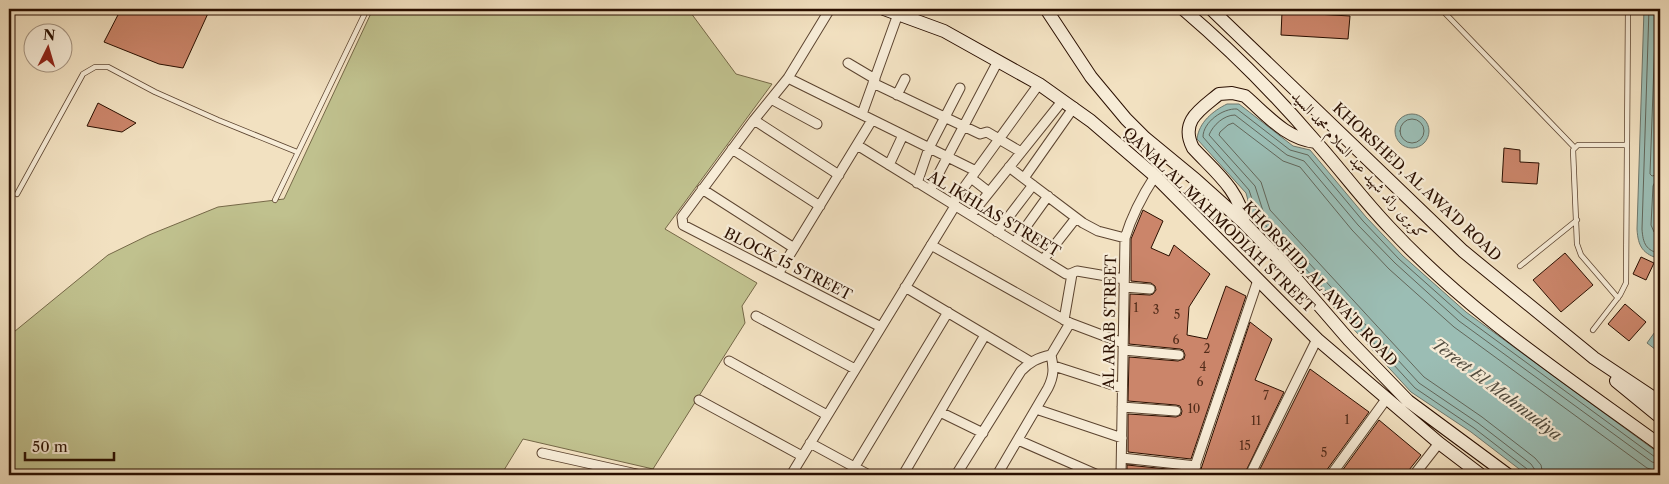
<svg xmlns="http://www.w3.org/2000/svg" width="1669" height="484" font-family="'Libre Caslon Text',Amiri,serif">
  <style>
    .green { fill: #c0c18e; stroke: #756847 }
    .water { fill: #9bbdb4; stroke: #6e776c }
    .lines { fill: none; stroke-linecap: round; stroke-linejoin: round }
    .shore { stroke: #62665a; stroke-width: 1 }
    .building { fill: #cb856a; stroke: #2a0f00 }
    .lane-casing { stroke: #5c4430; stroke-width: 6 }
    .street-casing { stroke: #5c4430; stroke-width: 11 }
    .secondary-casing { stroke: #2a0f00; stroke-width: 14 }
    .lane { stroke: #f7ecd7; stroke-width: 4.5 }
    .street { stroke: #f7ecd7; stroke-width: 9 }
    .secondary { stroke: #f7ecd7; stroke-width: 12 }
    .labels { text-anchor: middle; stroke-width: 4.5; stroke-linejoin: round; paint-order: stroke }
    .number-label { font-size: 12px; fill: #522c1a }
    .street-label { font-size: 15px; fill: #2a0f00; stroke: #f7ecd7 }
    .water-label { font-size: 16px; font-style: italic; fill: #524c3f; stroke: #f7ecd7 }
  </style>
  <rect width="100%" height="100%" fill="#f2e1c1"/>
  <filter id="stains"><feTurbulence type="fractalNoise" baseFrequency=".004" numOctaves="4"/><feColorMatrix values="0 0 0 0 .2 0 0 0 0 .09 0 0 0 0 .02 0 0 0 .5 -.17"/></filter>
  <radialGradient id="worn" r=".72"><stop offset=".6" stop-color="#630" stop-opacity="0"/><stop offset="1" stop-color="#630" stop-opacity=".3"/></radialGradient>
  <path class="green" d="M373,9h315l48,65 36,10 -107,145 92,54 -15,23 3,17 -92,146 -130,-30 -22,36h-492v-139l99,-81 41,-20 69,-28 66,-8z"/>
  <path class="water" d="M1644,9h16v106l-4,110 4,6v28c-17,-5 -22,-12 -23,-30z
    M1227,104h12l54,42 17,4 56,67 37,39 63,56 194,142v21h-133l-56,-43 -60,-40 -158,-173 -7,-26 -49,-54c2,-17 16,-28 30,-35z
    M1395 131a17 17 0 1 1 34 0a17 17 0 1 1-34 0Z
    M1660,301v52l-13,-10 10,-14z"/>
  <g class="lines">
    <path class="shore" d="M1649,9l-7,220c1,15 4,21 18,25
      M1656,9l-6,165 2,2 8,-2
      M1660,94l-2,70 2,3
      M1400 131a12 12 0 1 1 24 0a12 12 0 1 1-24 0Z
      M1660,181l-5,1 -2,4 -2,39 3,7 6,2
      M1529,475l-2,-6 -53,-41 -59,-40 -157,-171 -9,-27 -46,-53c0,-15 20,-29 34,-28l53,41 18,5 55,66 36,38 64,57 192,141 5,1
      M1536,475l-1,-5 -4,-6 -53,-41 -59,-40 -155,-169 -9,-28 -46,-51c4,-10 15,-20 26,-20l52,40 17,6 54,64 37,38 64,58 193,141 8,2
      M1543,475l-2,-10 -6,-7 -53,-41 -58,-40 -154,-167 -9,-28 -42,-47 1,-3 8,-7 5,-2 50,38 17,6 52,63 37,39 65,58 193,141 13,4"/>
  </g>
  <path class="building" d="M121,9h89l-27,59 -24,-4 -55,-22z
    M1282,12l68,4 -2,23 -67,-4z
    M98,103l38,20 -14,9 -35,-6z
    M1504,148l16,2v12l19,1 -2,21 -35,-2z
    M1143,210l20,11 -12,27 18,8 5,-11 36,29 -21,33 -2,28 20,4 19,-53 20,10 -55,163 -63,-7v-38l48,3 5,-2 1,-4 -2,-5 -4,-1 -48,-4 1,-44 49,4 6,-2 1,-4 -2,-5 -3,-1 -51,-5 1,-50 20,1 3,-1 3,-4 -1,-4 -4,-3 -20,-2v-42z
    M1565,253l28,32 -32,27 -28,-32z
    M1641,257l13,6 -8,17 -13,-6z
    M1625,304l21,18 -17,19 -21,-17z
    M1250,322l22,17 -17,41 29,12 -40,83h-45z
    M1310,369l59,43 -43,59 -1,4h-68z
    M1379,420l42,35 -16,20h-66z
    M1127,465l60,6 -1,4h-59z"/>
  <g class="lines">
    <defs>
      <path id="lane" d="M1441,9l133,138
        M17,194l66,-120 12,-7h13l47,25 63,28 79,32
        M275,200l92,-191
        M1520,266l57,-46
        M1618,298l-37,-43 -4,-11 -4,-94 5,-5h49
        M1593,330l27,-35 6,-12 2,-274"/>
      <path id="street" d="M830,9l-42,69 -34,42 -72,97 1,8 198,102
        M848,63l27,16
        M788,78l188,93
        M873,83l107,51 7,-2 34,20
        M897,95l8,-16
        M771,99l46,25
        M862,114l36,-100
        M754,120l85,55
        M857,145l209,129h4l7,-3 47,8
        M732,149l88,57
        M889,165l14,-30
        M1009,167l74,56 15,8 27,7
        M971,178l18,14
        M1024,178l50,-71
        M917,183l12,-35 31,-60
        M702,189l92,59
        M930,190l68,-129
        M952,204l87,-120
        M971,215l92,-115
        M997,232l36,-47
        M1015,242l33,-46
        M931,245l139,78 53,20
        M1043,260l33,-42
        M778,274l94,-154
        M905,287l126,75
        M1124,287l26,2
        M756,316l99,53
        M1064,320l8,-46
        M1123,350l56,5
        M729,361l98,54
        M1054,366l68,22
        M699,400l103,56
        M1122,407l54,4
        M1036,409l86,29
        M940,412l43,21
        M1018,440l80,35
        M810,443l59,32
        M542,453l99,22
        M1122,458l74,8
        M854,468l94,-156
        M791,475l164,-269
        M903,475l82,-140
        M956,475l65,-104c9,-9 16,-13 30,-16
        M997,475l51,-87c6,-12 6,-20 3,-33l19,-32
        M1121,475l4,-237c7,-23 17,-42 30,-62
        M1192,475l66,-195
        M1250,475l67,-136
        M1331,475l56,-77
        M1414,475l25,-32"/>
      <path id="secondary" d="M884,9l60,22 95,53 52,37 64,55 162,163 122,104 42,32
        M1046,9l45,68 35,42 19,19 51,42 48,43 35,36 70,81 59,61 100,74
        M1183,9c48,41 92,85 133,133 25,28 48,59 74,86 79,85 177,149 270,217
        M1211,9l252,242 131,107 66,44
        M1244,223c-3,-32 -31,-53 -51,-75 -14,-27 8,-39 26,-54l13,-1 13,3c22,19 41,43 71,46
        M1616,381l44,36"/>
    </defs>
    <use href="#lane" class="lane-casing"/>
    <use href="#street" class="street-casing"/>
    <use href="#secondary" class="secondary-casing"/>
    <use href="#lane" class="lane"/>
    <use href="#street" class="street"/>
    <use href="#secondary" class="secondary"/>
  </g>
  <g class="labels">
    <g class="number-label">
      <text x="1136" y="312">1</text>
      <text x="1156" y="314">3</text>
      <text x="1177" y="319">5</text>
      <text x="1176" y="344">6</text>
      <text x="1207" y="353">2</text>
      <text x="1203" y="371">4</text>
      <text x="1200" y="386">6</text>
      <text x="1266" y="400">7</text>
      <text x="1194" y="413">10</text>
      <text x="1347" y="424">1</text>
      <text x="1256" y="425">11</text>
      <text x="1245" y="450">15</text>
      <text x="1324" y="457">5</text>
    </g>
    <g class="street-label">
      <text transform="translate(1359 165) rotate(48)" y="5">كوبرى رائد شهيد عبد السلام محمد السيد</text>
      <text transform="translate(1417 182) rotate(43)" y="5">KHORSHED, AL AWA'D ROAD</text>
      <text transform="translate(994 214) rotate(31)" y="5">AL IKHLAS STREET</text>
      <text transform="translate(1219 220) rotate(44)" y="5">QANAL AL MAHMODIAH STREET</text>
      <text transform="translate(788 264) rotate(27)" y="5">BLOCK 15 STREET</text>
      <text transform="translate(1320 284) rotate(47)" y="5">KHORSHID, AL AWA'D ROAD</text>
      <text transform="translate(1110 322) rotate(-89)" y="5">AL ARAB STREET</text>
    </g>
    <g class="water-label">
      <text transform="translate(1497 389) rotate(37)" y="6">Tereet El Mahmudiya</text>
    </g>
  </g>
  <rect width="1669" height="484" fill="none" stroke="#f2e1c1" stroke-width="30"/>
  <rect x="10" y="10" width="1649" height="464" fill="none" stroke="#2a0f00" stroke-width="2.5"/>
  <rect x="15" y="15" width="1639" height="454" fill="none" stroke="#2a0f00"/>
  <g transform="translate(48 48) rotate(5)"><circle r="24" fill="#f7ecd7" stroke="#a59481"/>
  <path d="M0-4L9 19L0 12L-9 19Z" fill="#8f2418"/>
  <text y="-8" font-size="14" font-weight="bold" text-anchor="middle" fill="#2a0f00">N</text>
  </g>
  <path d="M25 452v8h89v-8" fill="none" stroke="#2a0f00" stroke-width="2.5"/>
  <text x="32" y="452" font-size="15" fill="#2a0f00" stroke="#f7ecd7" stroke-width="4" paint-order="stroke">50 m</text>
  <rect width="100%" height="100%" filter="url(#stains)"/>
  <rect width="100%" height="100%" fill="url(#worn)"/>
</svg>
